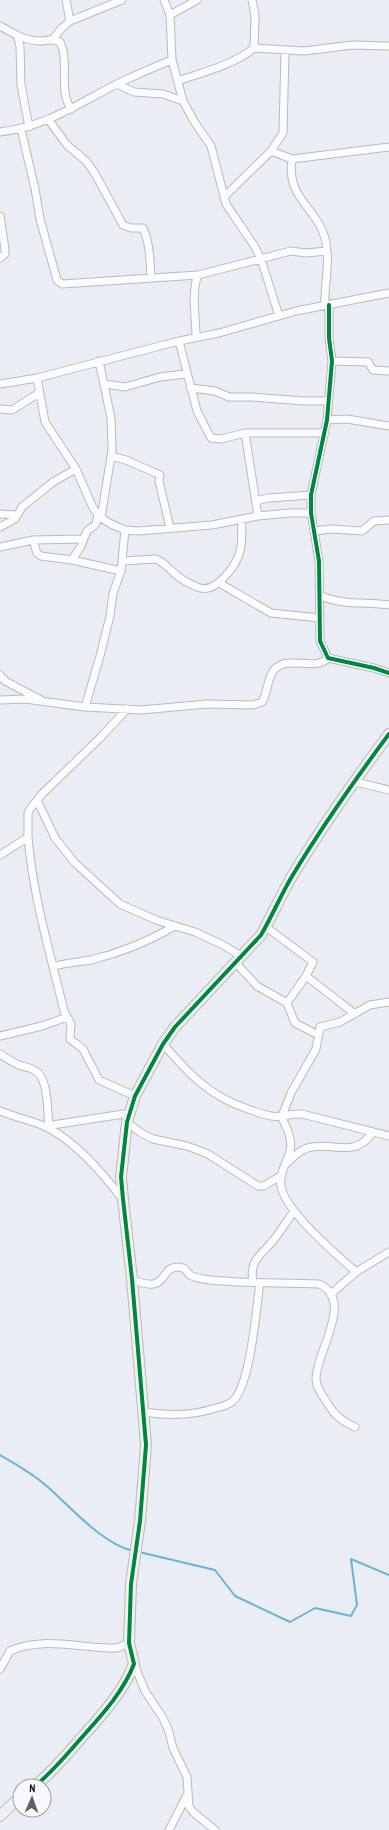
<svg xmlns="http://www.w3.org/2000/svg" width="389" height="1830" font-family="'PT Sans Narrow',sans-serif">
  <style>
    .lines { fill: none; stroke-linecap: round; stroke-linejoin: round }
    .stream { stroke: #69b5d8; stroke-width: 2 }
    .street-casing { stroke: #b8babf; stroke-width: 9 }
    .secondary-casing { stroke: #b8babf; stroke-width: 12 }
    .street { stroke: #fcfcfd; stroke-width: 7 }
    .secondary { stroke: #f2f0ee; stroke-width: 10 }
    .cycleway-casing { stroke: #f7f9fd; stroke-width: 6 }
    .cycleway { stroke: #00873e; stroke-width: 4 }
  </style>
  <rect width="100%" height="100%" fill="#eaedf4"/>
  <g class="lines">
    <path class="stream" d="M0,1455c16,9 35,20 49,33 22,20 54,56 84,63
      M139,1552l76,18 20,26 55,26 25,-14 36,8 6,-11 -6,-46 38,16"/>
    <defs>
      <path id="street" d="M66,0l4,21
        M164,0l6,15 2,45 11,41 12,22 16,23 15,58 29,43 6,12 18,57
        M170,15l27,-15
        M0,26c12,7 24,14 38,15 8,0 14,-3 22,1 10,20 -2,48 11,67
        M17,35l3,11 1,39 8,42
        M53,39l8,-10 9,-8 52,-21
        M254,48l50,3 49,-6 36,1
        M178,81c25,-9 55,-16 76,-33l1,-32 -3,-16
        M117,84l17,8 29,2 20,7
        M48,119l19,26 19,16 8,11 29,53 8,3h12c7,15 7,34 8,50
        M21,129l14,60 5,30 17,61 5,4 136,-9
        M0,132c48,-6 77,-28 119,-49 17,-8 35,-16 53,-23
        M271,151l21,8 97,-12
        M292,159c-6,39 24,48 33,79 6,24 -1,44 0,67
        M224,197l47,-46 12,-18 2,-82
        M0,216l5,33v5l-5,4
        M329,305v33l3,23 -5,59 -16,75v18l8,48 1,80 8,17 46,10 15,5
        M196,337c0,-17 -5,-46 2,-62l93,-24 15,2 21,-2
        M179,341l18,70 14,27 10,1 24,-6h80
        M99,361l12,57 1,32 -11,68
        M332,361l36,1 5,8 16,1
        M37,378l8,44 31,47 17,39 8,10 12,7 12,5 13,1 74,-6 46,-9 31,-3h22
        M0,384l37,-6 142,-37 40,-8 77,-22 93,-18
        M105,384l20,3 35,-10 26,-3
        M190,388l25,3 14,6h22l54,4h23
        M0,409l12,1 27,-17
        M327,420l20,-1 42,7
        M245,433l13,83
        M111,456l15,4 34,15 -1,6 11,47
        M256,501l12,-3 43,-3
        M0,514l17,1
        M0,527l15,-8 7,-12 31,-25 23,-13
        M314,531l18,-2 30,2 12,-10 15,-1
        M33,540l4,13 4,3 31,4 49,11
        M0,547l33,-7 50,-1
        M72,560l9,-14 6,-15 9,-7 2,-10
        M123,561l33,-2c8,3 13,10 19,15 7,6 17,11 25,14 17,5 37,-24 40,-37 3,-10 1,-22 2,-32
        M219,583l52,30 49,5
        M321,596c21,9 45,6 68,9
        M0,675l5,6 36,19
        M0,700l25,-1 60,8 56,3 66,-6 46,1 9,-3c6,-9 5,-24 12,-32 13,-16 40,2 54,-12
        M85,707l15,-51 10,-40 3,-23 8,-22 4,-41
        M356,782l33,8
        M37,800l18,38 20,25 45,41 36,16 39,12 28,13 18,11
        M28,837c5,59 22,116 36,174l7,13 -1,15 13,10 16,31 36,16
        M0,855l28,-18v-24l2,-4 12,-15 58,-56 27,-29
        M266,927l47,35 -7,14 -19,27
        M235,962l22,24 30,17 8,20 23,12
        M54,966c12,-3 25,-4 37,-6 29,-7 58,-19 84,-34
        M306,976l49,38
        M0,1036l42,-10 25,-9
        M163,1044c26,30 46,52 85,65 7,2 15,6 23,7 10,2 20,-3 31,-2l87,22
        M0,1054c6,4 12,8 19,11 5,2 10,2 15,5 15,7 13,41 15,55
        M0,1111c14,6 30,9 44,15 29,13 60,48 78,73
        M281,1116c5,10 12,23 9,35 -3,11 -11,22 -9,35 3,24 56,69 75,86
        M282,1116l9,-23 25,-44 4,-22 20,-5 30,-17 19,-3
        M127,1122l14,11 12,6 34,7 21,8 50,32h6l18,-11
        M46,1126l84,-13
        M286,1164c7,-7 16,-16 26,-17 25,-4 43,11 61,-15
        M132,1279c38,17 26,-13 47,-12 7,0 7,5 11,8 6,4 26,6 34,6 31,3 63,1 95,3 36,16 -3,68 -3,95 0,9 7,17 12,25 7,12 14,17 27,23
        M253,1282c-4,-21 7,-26 19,-40 8,-10 15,-21 22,-31
        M332,1293l24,-21 33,-20
        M144,1412c25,4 48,4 72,-4 5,-1 12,-3 17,-7 18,-18 23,-92 27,-118
        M134,1664l11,27 18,27 6,14 4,16 14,29 2,30 5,6 21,17
        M0,1669l10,-18c29,-14 66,-4 98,-3h9l12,-5
        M169,1830l18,-35"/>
      <path id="secondary" d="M35,1786c15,-12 28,-27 41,-42 21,-24 46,-49 58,-80l-5,-21 2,-59 9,-63 6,-76 -14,-166 -9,-80 -2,-22 6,-55 8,-26 28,-52 12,-17 86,-92c11,-19 19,-38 30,-57 30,-50 63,-97 98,-144
        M0,1816l20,-19"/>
    </defs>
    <use href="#street" class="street-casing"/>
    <use href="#secondary" class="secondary-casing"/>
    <use href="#street" class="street"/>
    <use href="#secondary" class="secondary"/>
    <defs>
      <path id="cycleway" d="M329,305v33l3,23 -5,59 -16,75v18l8,48 1,80 8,17 46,10 15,5
        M35,1786c15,-12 28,-27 41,-42 21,-24 46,-49 58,-80l-5,-21 2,-59 9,-63 6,-76 -14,-166 -9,-80 -2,-22 6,-55 8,-26 28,-52 12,-17 86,-92c11,-19 19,-38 30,-57 30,-50 63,-97 98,-144"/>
    </defs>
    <use href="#cycleway" class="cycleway-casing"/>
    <use href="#cycleway" class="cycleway"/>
  </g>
  <g transform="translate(32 1798) rotate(2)"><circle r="19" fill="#f7f9fd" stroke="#9b9da1"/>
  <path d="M0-3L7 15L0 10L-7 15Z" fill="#5e6064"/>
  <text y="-6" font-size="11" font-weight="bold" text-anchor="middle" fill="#121417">N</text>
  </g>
</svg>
